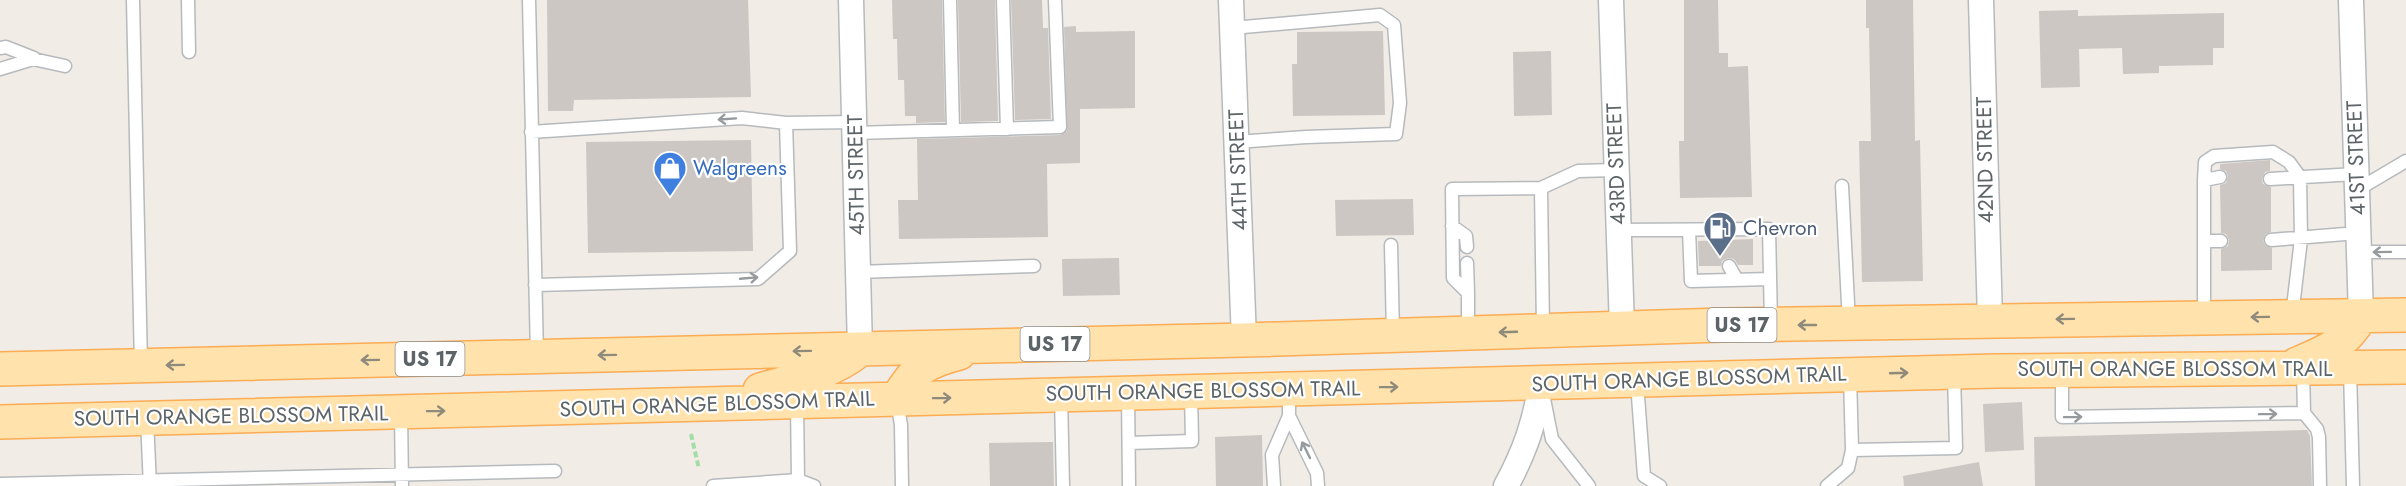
<svg xmlns="http://www.w3.org/2000/svg" width="2406" height="486" font-family="Jost,sans-serif">
  <style>
    .building { fill: #ccc7c3 }
    .lines { fill: none; stroke-linecap: round; stroke-linejoin: round }
    .lane-casing { stroke: #b6babd; stroke-width: 15 }
    .street-casing { stroke: #b6babd; stroke-width: 27 }
    .primary-casing { stroke: #fcac53; stroke-width: 36 }
    .path { stroke: #a3dda7; stroke-width: 4; stroke-dasharray: 6 3; stroke-linecap: butt }
    .lane { stroke: #fff; stroke-width: 12 }
    .street { stroke: #fff; stroke-width: 24 }
    .primary { stroke: #ffe2ac; stroke-width: 33 }
    .oneway { stroke: #969a9c }
    .oneway2 { stroke: #8e8a7c }
    .labels { text-anchor: middle; stroke-width: 4.5; stroke-linejoin: round; paint-order: stroke }
    .shield { fill: #fff; stroke: #8e9295; stroke-width: 1.5 }
    .shield-label { font-size: 20px; font-weight: bold; fill: #5d6467 }
    .street-label { font-size: 21px; fill: #5d6467; stroke: #fff }
    .shop-label { font-size: 21px; fill: #366cbe; stroke: #fff; text-anchor: start }
    .service-label { font-size: 21px; fill: #4e5e75; stroke: #fff; text-anchor: start }
  </style>
  <rect width="100%" height="100%" fill="#f1ece6"/>
  <path class="building" d="M547,0h201l3,97 -177,3 -1,11h-25z
    M892,0h50l3,122 -29,1v-7h-11l-1,-36h-6l-1,-41h-4z
    M958,0h37l3,121 -37,1z
    M1011,0h31l1,28h5l3,91 -36,1z
    M1684,0h34l1,53h9v14l20,-1 4,131 -72,1 -1,-57h5z
    M1866,0h47l2,141 5,-1 3,141 -61,1 -3,-141h12l-2,-113h-3z
    M2078,10v6l146,-3v35h-11v17l-54,1v7l-36,1 -1,-26 -43,1 1,38 -39,1 -2,-77z
    M1076,26v6l59,-1v77l-55,1v54l-33,1 1,73 -149,2 -1,-39h20l-1,-61 143,-4 7,-4 -3,-104z
    M1383,31l2,84 -92,1 -1,-52h5v-32z
    M1551,51l1,64 -38,1 -1,-64z
    M751,140l2,111 -165,2 -2,-111z
    M2270,160v11l-5,1 -3,7 1,5 8,3v45l-5,2 -3,6 2,5 7,3v22l-51,1v-22l7,-3 1,-6 -3,-6 -5,-1 -1,-48 6,-2 2,-7 -2,-5 -6,-2v-5z
    M1413,199l1,36 -78,1 -1,-36z
    M1753,239v26h-15l-4,-6 -6,-1 -6,3 -1,5h-22l-1,-25z
    M1119,258l1,37 -57,1 -1,-37z
    M2022,402l2,48 -39,2 -2,-48z
    M2307,430l3,6 2,50h-277l-1,-49z
    M1262,435l1,51h-47l-1,-49z
    M1053,442l1,44h-64l-1,-43z
    M1979,462l4,24h-79l-1,-10z"/>
  <g class="lines">
    <defs>
      <path id="lane" d="M133,0l8,365
        M188,0l1,52
        M529,0l8,355
        M950,0l3,130
        M1003,0l4,129
        M1232,28l148,-13 14,10 6,78 -4,31 -90,3 -70,5
        M0,48l6,-1 28,11
        M0,69l33,-10 32,7
        M531,132l211,-14 44,5 69,-1
        M855,133l205,-6 -5,-127
        M2270,179l86,-5
        M2204,180l1,-18 9,-6 59,-4 16,10 11,15 1,62 -9,77
        M1842,186l7,137
        M1541,188l2,140
        M2357,190l49,-29
        M1452,226l14,10 1,11
        M1618,230l151,-1 2,94
        M1689,230l2,51 79,-2
        M2271,240l87,-7
        M2204,241h17
        M1391,245l2,89
        M2359,252h47
        M1467,263l1,30
        M1729,266l8,14
        M858,272l176,-6
        M535,285l223,-6 32,-28 -4,-128
        M2204,315v-135l16,-3
        M1468,331v-38l-15,-15 -1,-89 89,-1 37,-17 38,-1
        M2350,369l3,117
        M2062,371v46l242,-4 -1,-43
        M1850,376l2,74 104,-2 -2,-74
        M1637,383l7,93 16,10
        M1289,390v26l28,57 1,13
        M1128,394l1,92
        M1061,396l2,90
        M1544,399l8,40 37,47
        M897,401l4,24 1,61
        M797,403l1,77
        M401,413l1,73
        M2304,413l13,16 2,8 1,49
        M147,419l3,67
        M1129,443l63,-2 -1,-48
        M0,484l555,-13
        M713,486l85,-6 16,6
        M1274,486l-2,-31 17,-39
        M1827,486l21,-18 4,-18"/>
      <path id="street" d="M851,0l9,349
        M1231,0l13,340
        M1611,0l11,328
        M1981,0l9,320
        M2351,0l10,316
        M1506,486c19,-35 29,-64 35,-103"/>
      <path id="primary" d="M2297,364c31,-13 46,-18 64,-48
        M0,369l1244,-29 478,-15 684,-10
        M760,390c35,-10 69,-16 98,-39
        M897,399c18,-30 27,-37 62,-46
        M0,422l1996,-51 410,-4"/>
    </defs>
    <use href="#lane" class="lane-casing"/>
    <use href="#street" class="street-casing"/>
    <use href="#primary" class="primary-casing"/>
    <path class="path" d="M691,434l8,35"/>
    <use href="#lane" class="lane"/>
    <use href="#street" class="street"/>
    <use href="#primary" class="primary"/>
  </g>
  <defs><path id="oneway-shaft" d="M-6 0H5M1.5-3L5.5 0L1.5 3" fill="none" stroke-width="1.6" stroke-linecap="round" stroke-linejoin="round" transform="scale(1.5)"/></defs>
  <g class="oneway">
    <use href="#oneway-shaft" transform="translate(727 119) rotate(176)"/>
    <use href="#oneway-shaft" transform="translate(2382 252) rotate(179)"/>
    <use href="#oneway-shaft" transform="translate(749 278) rotate(-5)"/>
    <use href="#oneway-shaft" transform="translate(2268 414) rotate(-1)"/>
    <use href="#oneway-shaft" transform="translate(2073 417) rotate(-1)"/>
    <use href="#oneway-shaft" transform="translate(1306 450) rotate(-116)"/>
  </g>
  <g class="oneway2">
    <use href="#oneway-shaft" transform="translate(2260 317) rotate(179)"/>
    <use href="#oneway-shaft" transform="translate(2065 319) rotate(179)"/>
    <use href="#oneway-shaft" transform="translate(1807 325) rotate(180)"/>
    <use href="#oneway-shaft" transform="translate(1508 332) rotate(178)"/>
    <use href="#oneway-shaft" transform="translate(802 351) rotate(179)"/>
    <use href="#oneway-shaft" transform="translate(607 355) rotate(179)"/>
    <use href="#oneway-shaft" transform="translate(370 360) rotate(179)"/>
    <use href="#oneway-shaft" transform="translate(175 365) rotate(179)"/>
    <use href="#oneway-shaft" transform="translate(1899 373) rotate(-2)"/>
    <use href="#oneway-shaft" transform="translate(1389 387) rotate(-1)"/>
    <use href="#oneway-shaft" transform="translate(942 398) rotate(-1)"/>
    <use href="#oneway-shaft" transform="translate(436 411) rotate(-1)"/>
  </g>
  <defs>
    <symbol id="shop-pin" viewBox="-11 -11 22 30"><path d="M0 17L-7.5 6A9.5 9.5 0 1 1 7.5 6Z" fill="#3f7fe0" stroke="#fff"/><path d="M-5-2.5h2.3a2.7 3.5 0 0 1 5.4 0H5L5.5 6h-11ZM-1.5-2.5h3a1.5 2.3 0 0 0-3 0Z" fill="#fff"/></symbol>
    <symbol id="fuel-pin" viewBox="-11 -11 22 30"><path d="M0 17L-7.5 6A9.5 9.5 0 1 1 7.5 6Z" fill="#5c6f8a" stroke="#fff"/><path d="M-5.5-6h7V0h2V4h1.3V-2.5L3-4.5l.8-.8L6-3V5H2.5V1h-1V6h-7ZM-4.2-4.7v3.2H.2V-4.7Z" fill="#fff"/></symbol>
  </defs>
  <g fill-rule="evenodd">
    <use href="#shop-pin" x="651" y="149" width="38" height="52"/>
    <use href="#fuel-pin" x="1701" y="209" width="38" height="52"/>
  </g>
  <g class="labels">
    <g class="shield">
      <rect x="1707.5" y="308" width="69" height="34" rx="4.5"/>
      <rect x="1020.5" y="327" width="69" height="34" rx="4.5"/>
      <rect x="395.5" y="342" width="69" height="34" rx="4.5"/>
    </g>
    <g class="shield-label">
      <text x="1742" y="332">US 17</text>
      <text x="1055" y="351">US 17</text>
      <text x="430" y="366">US 17</text>
    </g>
    <g class="street-label">
      <text transform="translate(2356 158) rotate(-92)" y="7">41ST STREET</text>
      <text transform="translate(1985 160) rotate(-91)" y="7">42ND STREET</text>
      <text transform="translate(1616 164) rotate(-92)" y="7">43RD STREET</text>
      <text transform="translate(1238 170) rotate(-92)" y="7">44TH STREET</text>
      <text transform="translate(856 175) rotate(-91)" y="7">45TH STREET</text>
      <text x="2175" y="376">SOUTH ORANGE BLOSSOM TRAIL</text>
      <text transform="translate(1689 379) rotate(-2)" y="7">SOUTH ORANGE BLOSSOM TRAIL</text>
      <text transform="translate(1203 391) rotate(-1)" y="7">SOUTH ORANGE BLOSSOM TRAIL</text>
      <text transform="translate(717 404) rotate(-2)" y="7">SOUTH ORANGE BLOSSOM TRAIL</text>
      <text transform="translate(231 416) rotate(-1)" y="7">SOUTH ORANGE BLOSSOM TRAIL</text>
    </g>
    <g class="shop-label">
      <text x="693" y="175">Walgreens</text>
    </g>
    <g class="service-label">
      <text x="1743" y="235">Chevron</text>
    </g>
  </g>
</svg>
